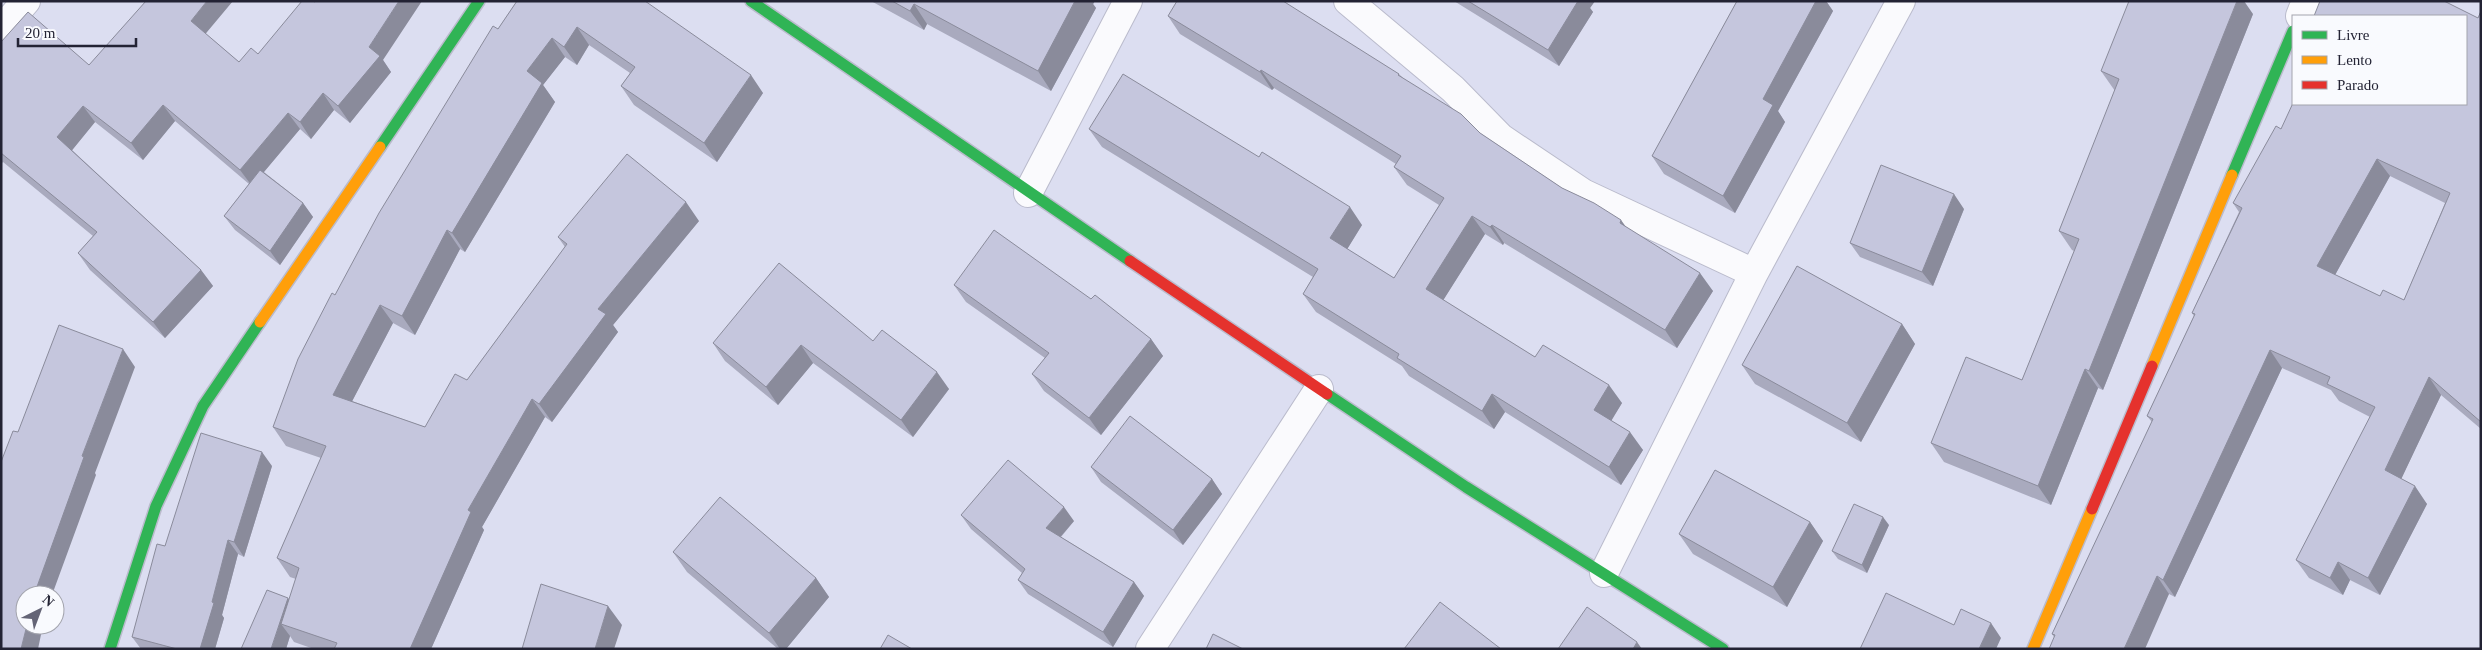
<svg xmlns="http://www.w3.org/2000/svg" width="2482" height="650" font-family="Georgia,serif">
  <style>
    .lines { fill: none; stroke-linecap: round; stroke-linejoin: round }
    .street-casing { stroke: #babbcc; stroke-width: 30 }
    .fast-casing { stroke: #babbcc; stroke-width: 14 }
    .slow-casing { stroke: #babbcc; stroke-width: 14 }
    .jam-casing { stroke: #babbcc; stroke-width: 14 }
    .street { stroke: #fafafd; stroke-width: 28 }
    .fast { stroke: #30b455; stroke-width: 11 }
    .slow { stroke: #ff9f0a; stroke-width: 11 }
    .jam { stroke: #e5322d; stroke-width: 11 }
    .wall { fill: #a9aabe; fill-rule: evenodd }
    .shaded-wall { fill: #8a8b9b }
    .building { fill: #c5c6dd; stroke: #8a8b9b; fill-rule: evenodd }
  </style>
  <rect width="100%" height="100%" fill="#dcdef1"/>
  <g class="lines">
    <defs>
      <path id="street" d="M1348,1l105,88 48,49 82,55 171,80
        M2300,16l6,-15
        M1,30l25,-29
        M1028,193l100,-192
        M1604,573l150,-300 147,-272
        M1150,649l169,-260"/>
      <path id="fast" d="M751,1l379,260
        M380,147l99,-146
        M2232,175l61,-144
        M1327,394l139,93 257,162
        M110,649l46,-143 47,-100 57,-84"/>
      <path id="slow" d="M260,322l120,-175
        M2152,366l80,-191
        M2033,649l59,-140"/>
      <path id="jam" d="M1130,261l197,133
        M2092,509l60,-143"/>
    </defs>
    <use href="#street" class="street-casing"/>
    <use href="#fast" class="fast-casing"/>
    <use href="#slow" class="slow-casing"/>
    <use href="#jam" class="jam-casing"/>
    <use href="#street" class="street"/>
    <use href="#fast" class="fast"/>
    <use href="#slow" class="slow"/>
    <use href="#jam" class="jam"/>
  </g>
  <path class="wall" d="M517,1l246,92 -46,69 -83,-57 -13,-19 9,-13 -41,-28 -12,20 -12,-8 -22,28 12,17 -90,150 -5,-3 -45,86 -22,-12 -41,78 73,26 42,-47 98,-133 -7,-10 141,-16 -86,104 5,7 -66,90 -7,-5 -63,110 2,3 -53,119h-117l-20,-7 -4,-6 -4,13 -19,-59 22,10 7,-21 -6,-2 -13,-19 44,-100 -35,-12 -13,-19 62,-132 163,-266z
    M871,1h224l-2,3 3,4 -45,83 -124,-67 -3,6z
    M1454,1h141l-5,7 3,4 -34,54z
    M1737,1h89l7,10 -55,100 7,11 -50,91 -71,-39 -12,-18z
    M2481,11v418l-40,-34 -40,84 26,25 -47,91 -30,-15 -7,15 -34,-17 -13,-18 74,-143 -31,-16 -8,-11 -49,-22 -107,229 -6,-3 -115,43 -2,-3 100,-212 -5,-6 47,-100 -2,-3 47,-101 -6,-9 48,-74 197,-111zM2390,176l55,27 -41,97 -24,-4 -45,-21z
    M2253,14l-150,376 -5,-2 -47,117 -107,-43 -13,-19 91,-63 52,-129 -2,-1 -13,-19 56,-140 -14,-20z
    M1168,16l231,58 4,4 77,55 82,55 64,39 87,64 -36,57 -173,-105 -1,2 -18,-11 -42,66 92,57 87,46 -11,17 32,30 -22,35 -116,-73 -11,17 -85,-53 -7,-10 -86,-54 -13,-18 10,-17 -211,-130 -13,-18 273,96 -15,24 47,29 45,-73 -32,-20 -13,-18 2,-3 -122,-76 -2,2 -92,-56z
    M206,34l33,28 19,-8 125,6 8,12 -41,51 -16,-13 -23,29 -11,-10 -36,43 39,31 10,14 -33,48 -45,-35 -11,-14 25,-32 -74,-63 -32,39 -48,-38 -23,28 129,120 12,16 -48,52 -75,-68 -12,-17 15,-17 -90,-74 -2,2v-122l88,23z
    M1964,209l-31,77 -73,-29 -10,-14z
    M954,285l137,14 60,40 12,17 -62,79 -57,-44 -12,-17 13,-16 -79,-56z
    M1902,324l13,20 -54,98 -106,-58 -13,-19z
    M873,341l76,48 -36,48 -100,-74 -35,42 -53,-44 -12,-18z
    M272,466l-28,91 -6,-3 -16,61 2,3 -9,31h-74l-9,-12 33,-91z
    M1091,467l121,12 10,15 -39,51 -82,-63z
    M961,515l113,6 -13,16 73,45 10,14 -31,51 -85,-53 -10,-14 4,-7 -51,-44z
    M1810,522l13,19 -36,66 -94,-53 -14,-20z
    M1889,525l-22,48 -29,-14 -6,-8z
    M673,552l143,26 13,19 -43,52h-8l-91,-77z"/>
  <path class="shaded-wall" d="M207,1h26l-31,37 -11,-17z
    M399,1h23l-39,59 8,12 -41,51 -12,-17 31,-59z
    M1075,1h20l-2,3 3,4 -45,83 -13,-20z
    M1578,1h17l-5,7 3,4 -34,54 -11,-16z
    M1816,1h10l7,10 -55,100 7,11 -50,91 -12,-17 40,-97z
    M2237,1h7l9,13 -150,376 -14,-19z
    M914,4l13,20 -3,6 -14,-19z
    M577,27l12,18 -12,20 -13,-18z
    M552,38l13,19 -22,28 12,17 -90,150 -13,-19 75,-162z
    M1261,70l13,18 -2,2 -12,-18z
    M751,75l12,18 -46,69 -13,-19z
    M323,93l11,17 -23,29 -11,-17z
    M163,105l12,16 -32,39 -12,-17z
    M83,106l12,16 -26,32 -12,-17z
    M288,113l12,16 -48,57 -12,-16z
    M2377,159l13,17 -60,108 -13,-18z
    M1954,194l10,15 -31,77 -11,-14z
    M686,202l13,19 -86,104 5,7 -66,90 -13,-18 59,-95z
    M303,203l10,14 -33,48 -10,-14z
    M1350,207l12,18 -19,31 -13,-18z
    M1472,216l13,18 -46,73 -13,-18z
    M1621,220l13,18 -14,-15z
    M1492,225l12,18 -1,2 -13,-18z
    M447,230l13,19 -45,86 -13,-19z
    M201,270l12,16 -48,52 -12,-16z
    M1700,273l13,18 -36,57 -12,-18z
    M380,305l13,18 -47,90 -13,-18z
    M1902,324l13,20 -54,98 -14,-19z
    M1151,339l12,17 -62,79 -12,-17z
    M801,345l12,18 -35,42 -12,-18z
    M123,349l12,18 -40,106 1,2 -44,120h-18l48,-139z
    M2270,350l12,18 -107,229 -12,-17z
    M2085,369l13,19 -47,117 -13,-19z
    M937,372l12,17 -36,48 -12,-17z
    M2429,377l12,18 -44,93 -12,-18z
    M1609,385l13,18 -15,25 -13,-18z
    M1492,394l13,18 -11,17 -12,-18z
    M532,399l13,18 -63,110 2,3 -53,119h-21l58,-139z
    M1630,432l13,18 -22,35 -12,-18z
    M262,452l10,14 -28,91 -10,-15z
    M1212,479l10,15 -39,51 -10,-15z
    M2415,486l12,18 -47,91 -12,-17z
    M1064,507l10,14 -18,21 -10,-14z
    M1883,517l6,8 -22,48 -5,-8z
    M1810,522l13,19 -36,66 -14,-20z
    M228,540l10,14 -16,61 2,3 -9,31h-15z
    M2338,562l12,18 -7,15 -13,-17z
    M2157,576l12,18 -24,55h-21z
    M816,578l13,19 -43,52h-6l-11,-16z
    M1134,582l10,14 -31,51 -10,-15z
    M288,598l10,15 -17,11 9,12 -4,13h-15z
    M608,606l14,19 -8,24h-19z
    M1991,623l10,15 -5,11h-17z
    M27,625h16l-5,24h-17z
    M1637,642l5,7h-9z"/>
  <path class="building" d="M146,1h61l-16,20 48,41 12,-14 7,6 44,-53h11l2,1v-1h84l-30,46 11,9 -42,50 -15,-13 -23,29 -12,-9 -48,57 -77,-65 -32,38 -48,-37 -26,31 144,133 -48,52 -75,-69 19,-21 -96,-79v-111l27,-30 61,53z
    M517,1h128l106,74 -47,68 -83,-57 14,-19 -58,-40 -13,20 -12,-9 -25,33 15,12 -90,150 -5,-3 -45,86 -22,-11 -47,90 92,32 30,-53 12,6 100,-136 -9,-7 69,-83 59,48 -88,107 8,5 -67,90 -7,-5 -64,111 3,2 -61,137h-76l3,-6 -56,-19 18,-56 -22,-10 49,-112 -53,-19 25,-68 34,-66 3,2 44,-82 114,-187 5,3z
    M892,1h183l-37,70 -124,-67 -4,7z
    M1177,1h106l116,73 -1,1 63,39 19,19 82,55 32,15 27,17 -1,3 80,50 -35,57 -173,-105 -2,2 -18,-11 -46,73 109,68 8,-12 66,40 -15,25 36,22 -21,35 -117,-73 -10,17 -85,-53 2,-4 -96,-60 15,-25 -229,-140 34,-55 136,83 3,-5 88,55 -20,31 64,40 50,-80 -50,-31 7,-11 -140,-86 -1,2 -92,-56z
    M1468,1h110l-30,49z
    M1737,1h79l-53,98 10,6 -50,91 -71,-40z
    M2129,1h108l-148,370 -4,-2 -47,117 -107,-43 35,-86 56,23 57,-141 -20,-8 60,-152 -18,-8z
    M2320,1h124l34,17 3,-7v411l-52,-45 -44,93 30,16 -47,92 -30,-16 -8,16 -34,-18 79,-153 -48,-23 3,-7 -60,-27 -107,230 -6,-4 -33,73h-75l6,-14 -3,-1 101,-215 -6,-3 48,-102 -3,-1 50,-105 -9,-5 43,-77 5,3 12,-26v1h173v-88h-152zM2377,159l73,34 -46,107 -21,-10 -3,6 -63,-30z
    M1881,165l73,29 -32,78 -72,-29z
    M260,170l43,33 -33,48 -46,-35z
    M994,230l97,69 4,-4 56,44 -62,79 -57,-44 17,-21 -95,-68z
    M779,263l94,78 9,-11 55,42 -36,48 -100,-75 -35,42 -53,-44z
    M1797,266l105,58 -55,99 -105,-58z
    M59,325l64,24 -41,107 2,1 -50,138h-9v30h2l-6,24h-20v-187l12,-31 5,1z
    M1130,416l82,63 -39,51 -82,-63z
    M201,433l61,19 -28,90 -6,-2 -16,62 2,1 -14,46h-23l-45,-12 25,-93 8,2z
    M1008,460l56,47 -18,21 88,54 -31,50 -85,-52 7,-11 -64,-54z
    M1715,470l95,52 -37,65 -94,-53z
    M720,497l96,81 -47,55 -96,-81z
    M1854,504l29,13 -21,48 -30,-14z
    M541,584l67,22 -13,43h-73z
    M267,590l21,8 -17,51h-30z
    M1886,593l68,32 7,-16 30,14 -12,26h-119z
    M1440,602l61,47h-97z
    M1587,607l50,35 -4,7h-75z
    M1213,634l30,15h-37z
    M888,635l24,14h-32z"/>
  <rect width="2482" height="650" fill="none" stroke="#232334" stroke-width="5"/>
  <rect x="2292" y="15" width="175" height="90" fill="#f9fafe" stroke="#a3a4ad"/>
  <rect x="2302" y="31" width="25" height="8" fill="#30b455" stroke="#a3a4ad"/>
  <text x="2337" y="40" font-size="15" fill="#232334">Livre</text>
  <rect x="2302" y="56" width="25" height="8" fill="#ff9f0a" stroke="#a3a4ad"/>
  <text x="2337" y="65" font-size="15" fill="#232334">Lento</text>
  <rect x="2302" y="81" width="25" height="8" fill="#e5322d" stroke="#a3a4ad"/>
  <text x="2337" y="90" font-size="15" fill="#232334">Parado</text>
  <g transform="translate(40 610) rotate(42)"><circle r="24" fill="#f9fafe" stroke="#a3a4ad"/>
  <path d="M0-4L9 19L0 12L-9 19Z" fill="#646476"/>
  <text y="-8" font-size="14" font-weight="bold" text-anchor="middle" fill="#232334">N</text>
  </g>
  <path d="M18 38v8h118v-8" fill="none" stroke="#232334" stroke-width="2.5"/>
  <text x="25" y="38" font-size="15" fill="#232334" stroke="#f9fafe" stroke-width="4" paint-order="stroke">20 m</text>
</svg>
